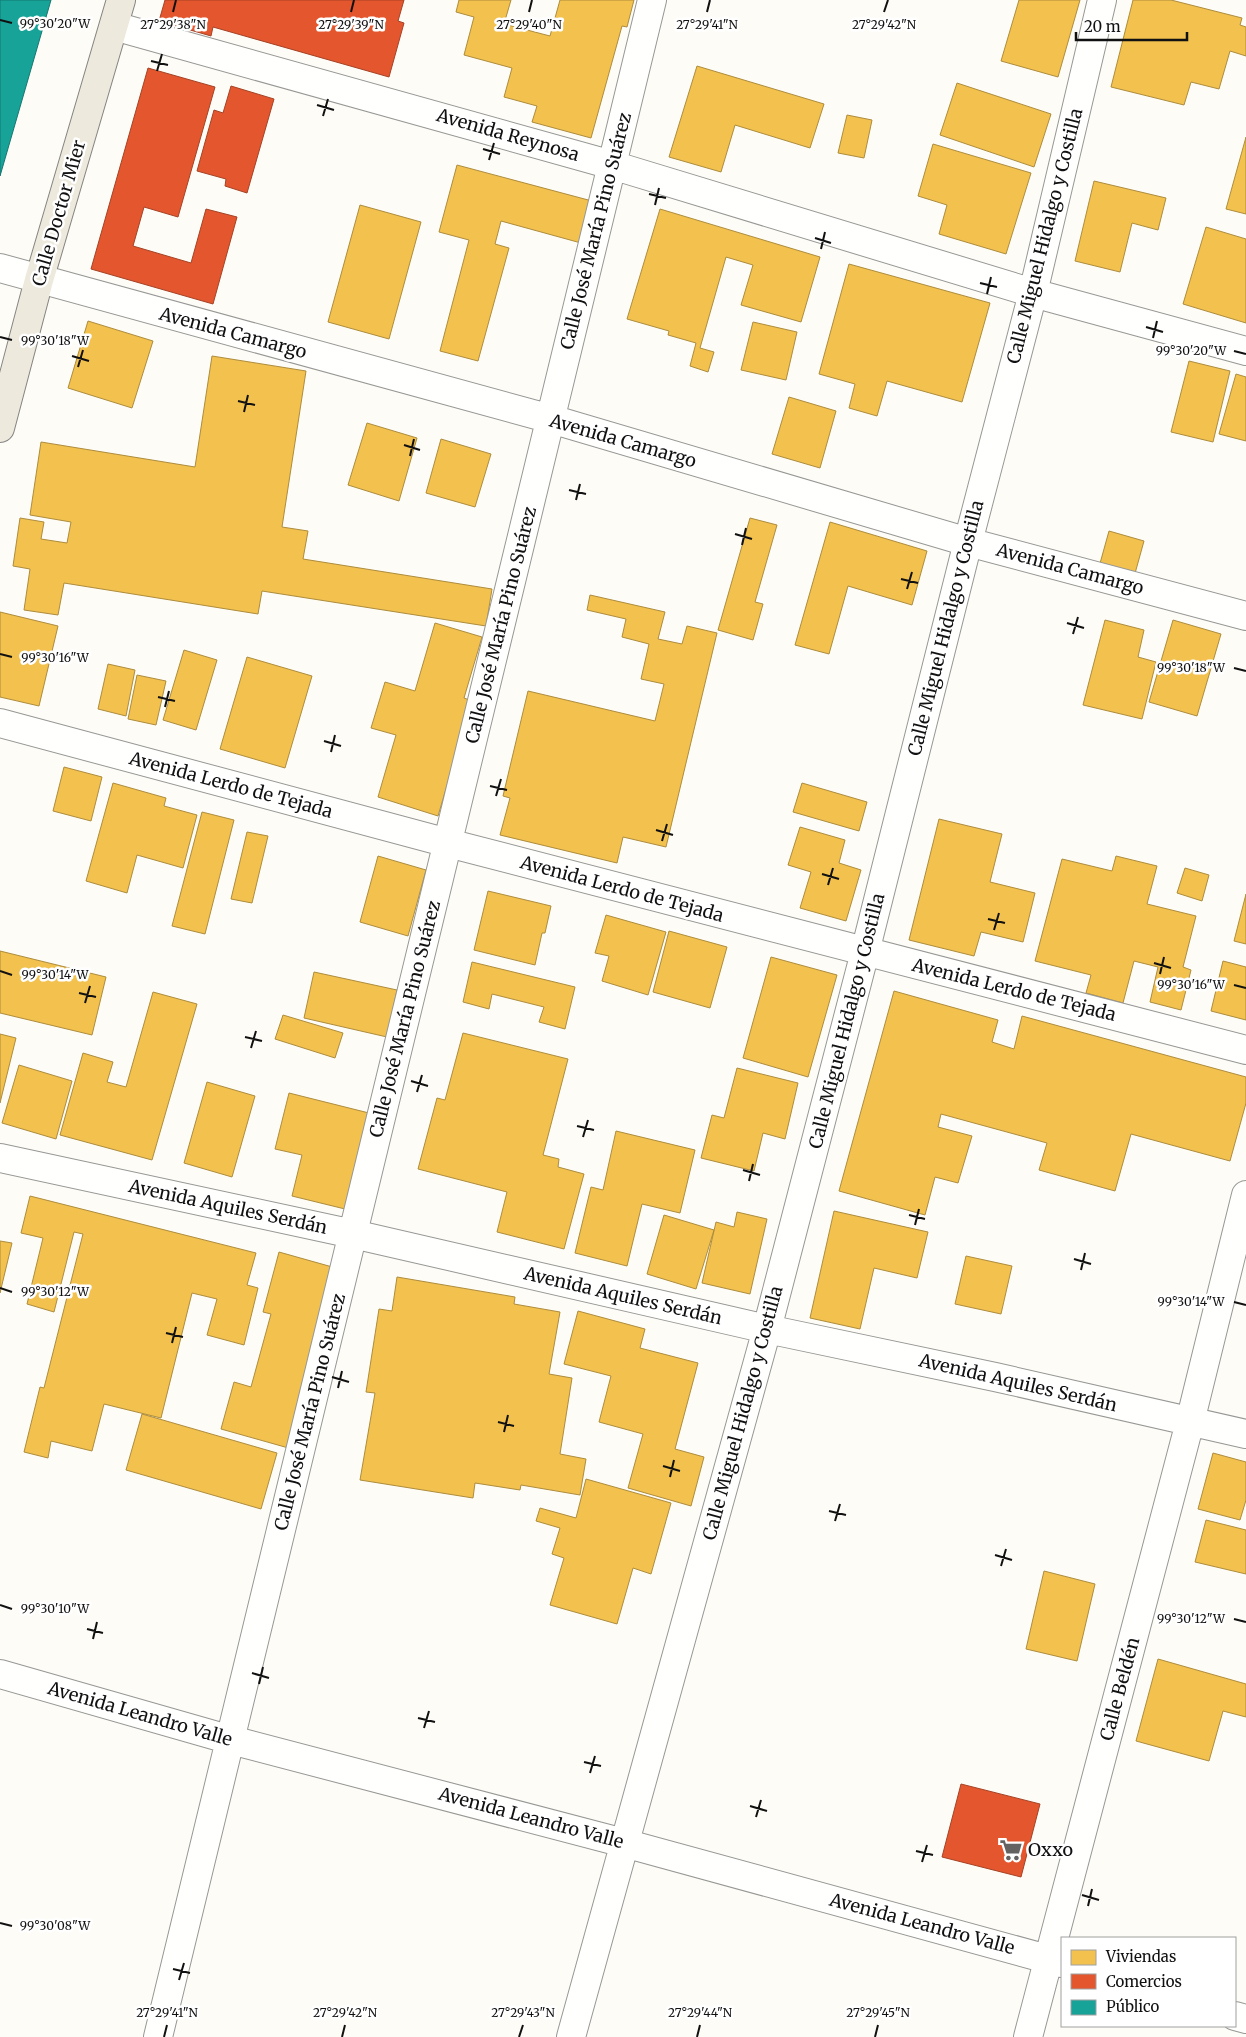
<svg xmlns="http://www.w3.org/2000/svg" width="1246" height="2037" font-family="Merriweather,serif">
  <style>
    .homes { fill: #f2c14e; stroke: #ae8c3c }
    .shops { fill: #e4572e; stroke: #a54225 }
    .public { fill: #17a398; stroke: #157770 }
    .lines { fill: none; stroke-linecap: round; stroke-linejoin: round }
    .minor-casing { stroke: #979795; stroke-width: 30 }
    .major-casing { stroke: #858482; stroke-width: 30 }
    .minor { stroke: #fffffe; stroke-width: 28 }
    .major { stroke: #ede9dc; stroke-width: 28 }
    .ticks { fill: none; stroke: #111; stroke-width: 2 }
    .labels { text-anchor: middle; stroke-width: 5; stroke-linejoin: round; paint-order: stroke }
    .street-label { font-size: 18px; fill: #111; stroke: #fff }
    .poi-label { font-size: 18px; fill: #111; stroke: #fff; text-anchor: start }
    .ticks-label { font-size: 12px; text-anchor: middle; fill: #111; stroke: #fff; stroke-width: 5; stroke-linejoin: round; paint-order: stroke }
  </style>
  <rect width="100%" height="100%" fill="#fdfcf7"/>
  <path class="homes" d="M459,0h52l-7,24 46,12 10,-36h74l-7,27 -5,-1 -31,112 -59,-16 5,-16 -33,-9 8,-29 -48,-13 10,-38 -18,-5z
    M1019,0h61l-22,77 -57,-16z
    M1133,0h38l71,18 -2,7 6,2v29l-16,-5 -11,38 -28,-7 -7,23 -73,-18z
    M697,66l127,38 -14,44 -75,-23 -14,47 -52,-15z
    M957,83l94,31 -17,53 -94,-32z
    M847,115l25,5 -8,38 -26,-5z
    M1246,137v77l-20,-5z
    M933,144l98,29 -25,81 -67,-20 8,-29 -29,-9z
    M457,165l135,36 -11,42 -80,-22 -6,23 14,4 -31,113 -38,-10 29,-111 -30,-8z
    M1094,181l72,17 -8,32 -26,-7 -12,49 -45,-11z
    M360,205l61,17 -32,117 -61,-17z
    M660,209l160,48 -19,65 -60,-17 12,-40 -27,-8 -26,91 14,4 -6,20 -18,-6 6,-23 -28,-8 1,-4 -42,-12z
    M1206,227l40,12v84l-63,-19z
    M849,264l141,39 -28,99 -75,-21 -10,35 -28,-8 6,-24 -36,-10z
    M88,321l65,20 -21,67 -64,-20z
    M753,322l44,10 -11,48 -45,-10z
    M212,356l94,15 -24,156 26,4 -5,28 189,30 -6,37 -224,-35 -4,23 -194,-31 -6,32 -34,-5 6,-41 -17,-3 7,-48 24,4 -3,17 26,4 4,-21 -41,-7 11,-73 154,25z
    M1189,361l41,10 -17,71 -42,-10z
    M1236,374l10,3v64l-27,-7z
    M789,397l47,14 -16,57 -48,-14z
    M367,423l50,15 -18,63 -51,-16z
    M441,439l50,15 -16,53 -49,-14z
    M750,518l27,7 -22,77 8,2 -10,36 -35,-10z
    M830,522l97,29 -15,54 -64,-19 -19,68 -34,-9z
    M1109,531l35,10 -10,36 -35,-10z
    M590,595l75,17 -7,27 24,5 5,-18 30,7 -51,214 -43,-10 -6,26 -117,-28 10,-37 -7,-2 25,-105 127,30 9,-37 -23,-5 8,-35 -27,-7 4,-18 -39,-9z
    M0,612l58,14 -19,80 -39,-9z
    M1105,620l39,10 -6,27 18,5 -14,57 -59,-14z
    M1173,620l48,14 -24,82 -48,-14z
    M435,623l47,14 -18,61 8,3 -34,115 -60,-19 18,-62 -25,-7 14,-46 30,9z
    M184,650l33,10 -21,70 -33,-10z
    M247,657l65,19 -27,92 -65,-19z
    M108,664l27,6 -9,46 -28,-7z
    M137,675l29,6 -10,44 -28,-6z
    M64,767l38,10 -11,44 -38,-10z
    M113,783l53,15 -2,8 33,9 -14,53 -46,-13 -10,38 -41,-12z
    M802,783l65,19 -8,29 -66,-19z
    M202,812l32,8 -29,114 -33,-8z
    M939,819l63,15 -12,48 45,11 -12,49 -42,-10 -7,24 -65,-16z
    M800,827l45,13 -6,23 22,7 -15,51 -46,-13 11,-36 -23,-7z
    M247,832l21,4 -16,67 -21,-4z
    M378,856l48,14 -18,66 -48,-14z
    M1116,856l41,10 -10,38 49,12 -13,51 8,3 -10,40 -31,-8 8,-35 -24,-6 -11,42 -37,-10 5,-18 -56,-14 27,-102 50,12z
    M1185,868l24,7 -7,26 -25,-8z
    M488,891l63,15 -6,27h-3l-7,32 -61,-15z
    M1246,894v50l-12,-3z
    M606,915l60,17 -18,63 -46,-14 7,-25 -14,-3z
    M669,931l58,16 -17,61 -57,-16z
    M0,951l106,26 -14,58 -92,-22z
    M771,957l66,18 -29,102 -65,-19z
    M1223,961l23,6v53l-35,-9z
    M472,962l103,25 -10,42 -26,-7 5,-15 -52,-13 -3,15 -26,-7z
    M314,972l83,18 -10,47 -83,-19z
    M894,991l104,29 -6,22 22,7 8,-33 224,61v26l-16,58 -99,-27 -16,57 -76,-21 8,-27 -106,-29 -3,13 34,9 -14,47 -23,-6 -10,38 -86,-24z
    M153,992l44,12 -45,156 -92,-25 23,-82 30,9 -6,20 19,5z
    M283,1015l60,18 -8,25 -60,-19z
    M463,1033l105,26 -25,96 16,4 -1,8 26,7 -20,75 -67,-17 10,-40 -89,-23 19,-71 8,2z
    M0,1034l16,4 -16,65z
    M19,1065l53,16 -16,58 -54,-16z
    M737,1068l61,15 -13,56 -22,-6 -9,38 -53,-13 11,-43 12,3z
    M207,1082l48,14 -23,81 -48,-14z
    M289,1093l80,20 -24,96 -53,-13 10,-41 -27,-6z
    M616,1131l79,19 -15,63 -38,-9 -15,62 -52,-13 16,-66 12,3z
    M30,1196l226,57 -9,32 11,3 -14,57 -37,-10 10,-36 -25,-6 -31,125 -57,-14 -12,47 -41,-10 -3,17 -24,-6 16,-65 4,1 39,-154 -9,-2 -20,80 -27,-8 16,-66 -22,-5z
    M834,1211l94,21 -11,46 -43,-10 -14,61 -50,-11z
    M737,1212l30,7 -17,75 -48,-11 14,-61 18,5z
    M664,1215l50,15 -18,59 -49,-15z
    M0,1241l12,2 -12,50z
    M279,1252l64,18 -51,179 -71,-20 13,-47 17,5 20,-73 -8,-2z
    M966,1256l46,10 -11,48 -46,-10z
    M397,1277l118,20 -1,7 46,8 -11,62 23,4 -12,76 26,5 -6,36 -59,-10 -1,5 -45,-7 -2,15 -113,-18 15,-87 -9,-1 13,-83 13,2z
    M578,1311l67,18 -5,19 58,15 -23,86 29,8 -13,49 -63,-18 15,-54 -44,-12 12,-46 -47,-12z
    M142,1414l135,39 -16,56 -135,-39z
    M1213,1453l33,9v38l-6,20 -42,-11z
    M586,1479l85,24 -20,71 -18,-6 -16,56 -67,-19 14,-47 -12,-4 8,-26 -24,-7 4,-13 36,10z
    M1206,1520l40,10v44l-51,-12z
    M1044,1571l51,13 -18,77 -51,-12z
    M1158,1659l88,25v33l-23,-6 -14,50 -73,-20z"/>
  <path class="shops" d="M165,0h239l-6,21 6,2 -15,54 -176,-50 -2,9 -52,-15z
    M148,68l67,19 -37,130 -34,-10 -11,39 58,17 15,-54 31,8 -24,87 -122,-35z
    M231,86l43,13 -27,94 -22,-7 1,-7 -29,-8 17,-61 9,3z
    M961,1784l79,20 -19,73 -79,-20z"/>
  <path class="public" d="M0,0h51l-51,176z"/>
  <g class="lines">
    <defs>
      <path id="minor" d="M114,26l498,139 421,128 213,58
        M0,268l551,151 417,123 278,74
        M0,723l448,120 798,207
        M0,1158l353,76 414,95 228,48 251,57
        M0,1674l231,66 393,103 438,120
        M1235,2016l11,3
        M158,2037l494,-2037
        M571,2037l196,-708 98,-377 103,-410 65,-249 69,-293
        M1028,2037l162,-615 56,-227"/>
      <path id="major" d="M0,428l39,-148 82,-280"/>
    </defs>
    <use href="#minor" class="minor-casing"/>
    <use href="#major" class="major-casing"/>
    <use href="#minor" class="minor"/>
    <use href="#major" class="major"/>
  </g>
  <path class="ticks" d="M173,12l3,-12M351,12l3,-12M529,12l3,-12M707,12l3,-12M884,12l4,-12M0,20l12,3M151,61l17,4M157,71l5,-17M317,105l17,5M323,116l5,-17M483,149l17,5M489,160l5,-17M649,194l17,4M655,205l4,-17M815,238l16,5M821,249l4,-17M980,283l17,4M987,294l4,-17M1146,327l17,5M0,337l12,3M1153,338l4,-17M1234,351l12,3M72,356l17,5M78,367l5,-17M238,401l17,4M244,412l4,-17M404,445l16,5M410,456l4,-17M569,490l17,4M576,500l4,-16M735,534l17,5M742,545l4,-17M901,579l17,4M907,589l5,-17M1067,623l17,5M1073,634l5,-17M0,654l12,3M1234,668l12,3M158,697l17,4M165,707l4,-16M324,741l17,5M331,752l4,-17M490,786l17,4M496,796l5,-17M656,830l17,5M662,841l5,-17M822,874l17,5M828,885l5,-17M988,919l17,4M994,930l5,-17M1154,963l17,5M0,971l12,4M1160,974l4,-17M1234,985l12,3M79,993l17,4M85,1003l5,-17M245,1037l17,4M251,1048l5,-17M411,1081l17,5M417,1092l5,-17M577,1126l17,4M583,1137l5,-17M743,1170l17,5M749,1181l4,-17M909,1215l16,4M915,1225l4,-16M1074,1259l17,5M1081,1270l4,-17M0,1288l12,4M1234,1302l12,3M166,1333l17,4M172,1343l4,-16M332,1377l17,5M338,1388l4,-17M498,1422l16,4M504,1432l4,-17M663,1466l17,5M670,1477l4,-17M829,1511l17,4M835,1521l5,-17M995,1555l17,5M1001,1566l5,-17M0,1605l12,4M1234,1619l12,3M87,1629l16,4M93,1639l4,-17M252,1673l17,5M259,1684l4,-17M418,1718l17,4M424,1728l5,-17M584,1762l17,4M590,1773l5,-17M750,1806l17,5M756,1817l5,-17M916,1851l17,4M922,1862l5,-17M1082,1895l17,5M1088,1906l4,-17M0,1923l12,3M173,1969l17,4M179,1980l5,-17M164,2037l3,-12M342,2037l3,-12M519,2037l4,-12M697,2037l3,-12M875,2037l3,-12"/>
  <defs>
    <symbol id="supermarket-bare" viewBox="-9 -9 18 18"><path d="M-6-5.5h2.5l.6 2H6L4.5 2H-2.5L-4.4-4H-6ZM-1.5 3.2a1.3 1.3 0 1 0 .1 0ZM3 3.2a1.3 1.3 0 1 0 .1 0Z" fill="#646362" stroke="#fff" stroke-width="2.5" paint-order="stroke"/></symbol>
  </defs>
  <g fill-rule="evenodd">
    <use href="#supermarket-bare" x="995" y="1834" width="32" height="32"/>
  </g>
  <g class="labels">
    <g class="street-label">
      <text transform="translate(508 135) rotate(16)" y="6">Avenida Reynosa</text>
      <text transform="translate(59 213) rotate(-74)" y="6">Calle Doctor Mier</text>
      <text transform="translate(596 231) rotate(-76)" y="6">Calle José María Pino Suárez</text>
      <text transform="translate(1045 236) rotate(-76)" y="6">Calle Miguel Hidalgo y Costilla</text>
      <text transform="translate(233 333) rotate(15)" y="6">Avenida Camargo</text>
      <text transform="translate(623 441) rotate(16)" y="6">Avenida Camargo</text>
      <text transform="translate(1070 569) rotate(15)" y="6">Avenida Camargo</text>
      <text transform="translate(501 625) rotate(-76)" y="6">Calle José María Pino Suárez</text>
      <text transform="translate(946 628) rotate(-76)" y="6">Calle Miguel Hidalgo y Costilla</text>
      <text transform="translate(231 785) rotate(15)" y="6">Avenida Lerdo de Tejada</text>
      <text transform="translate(622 889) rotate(15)" y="6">Avenida Lerdo de Tejada</text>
      <text transform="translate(1014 990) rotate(14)" y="6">Avenida Lerdo de Tejada</text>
      <text transform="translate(405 1019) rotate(-76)" y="6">Calle José María Pino Suárez</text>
      <text transform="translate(847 1021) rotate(-76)" y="6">Calle Miguel Hidalgo y Costilla</text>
      <text transform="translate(228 1207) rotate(12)" y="6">Avenida Aquiles Serdán</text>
      <text transform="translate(623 1296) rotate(13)" y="6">Avenida Aquiles Serdán</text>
      <text transform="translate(1018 1383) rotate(13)" y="6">Avenida Aquiles Serdán</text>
      <text transform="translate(310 1412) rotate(-76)" y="6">Calle José María Pino Suárez</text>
      <text transform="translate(743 1413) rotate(-75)" y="6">Calle Miguel Hidalgo y Costilla</text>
      <text transform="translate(1120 1689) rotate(-75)" y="6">Calle Beldén</text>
      <text transform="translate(140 1714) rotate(16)" y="6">Avenida Leandro Valle</text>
      <text transform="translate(531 1818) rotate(15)" y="6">Avenida Leandro Valle</text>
      <text transform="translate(922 1924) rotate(15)" y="6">Avenida Leandro Valle</text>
    </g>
    <g class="poi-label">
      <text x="1028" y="1856">Oxxo</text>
    </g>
  </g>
  <g class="ticks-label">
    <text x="55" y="28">99°30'20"W</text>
    <text x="173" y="29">27°29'38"N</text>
    <text x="351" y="29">27°29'39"N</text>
    <text x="529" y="29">27°29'40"N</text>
    <text x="707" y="29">27°29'41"N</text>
    <text x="884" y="29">27°29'42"N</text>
    <text x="55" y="345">99°30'18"W</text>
    <text x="1191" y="355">99°30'20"W</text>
    <text x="55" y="662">99°30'16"W</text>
    <text x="1191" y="672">99°30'18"W</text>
    <text x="55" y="979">99°30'14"W</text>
    <text x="1191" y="989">99°30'16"W</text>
    <text x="55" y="1296">99°30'12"W</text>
    <text x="1191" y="1306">99°30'14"W</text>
    <text x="55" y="1613">99°30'10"W</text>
    <text x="1191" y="1623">99°30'12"W</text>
    <text x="55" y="1930">99°30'08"W</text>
    <text x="167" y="2017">27°29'41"N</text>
    <text x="345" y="2017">27°29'42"N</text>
    <text x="523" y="2017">27°29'43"N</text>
    <text x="700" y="2017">27°29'44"N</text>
    <text x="878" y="2017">27°29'45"N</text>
  </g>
  <rect x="1061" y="1937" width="175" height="90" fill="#ffffff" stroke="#a0a0a0"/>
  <rect x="1071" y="1950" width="25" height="15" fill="#f2c14e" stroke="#a0a0a0"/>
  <text x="1106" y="1962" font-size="15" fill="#111111">Viviendas</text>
  <rect x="1071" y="1974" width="25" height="15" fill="#e4572e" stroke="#a0a0a0"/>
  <text x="1106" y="1987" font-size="15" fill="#111111">Comercios</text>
  <rect x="1071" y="2000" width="25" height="15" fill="#17a398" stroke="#a0a0a0"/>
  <text x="1106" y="2012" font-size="15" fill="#111111">Público</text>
  <path d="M1076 32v8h111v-8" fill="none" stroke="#111111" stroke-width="2.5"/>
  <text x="1084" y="32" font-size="15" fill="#111111" stroke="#ffffff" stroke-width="4" paint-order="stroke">20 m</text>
</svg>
